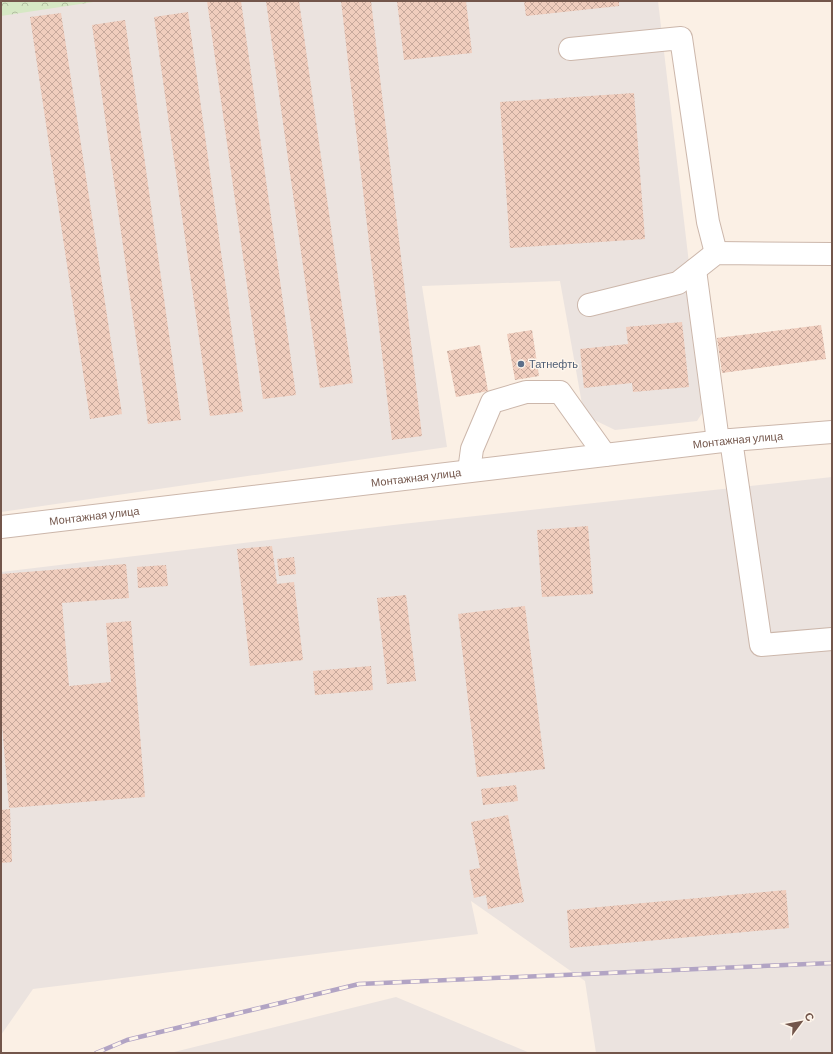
<svg xmlns="http://www.w3.org/2000/svg" width="833" height="1054" font-family="Barlow,sans-serif">
  <style>
    .industrial { fill: #ebe3df }
    .forest { fill: url(#forest-crowns) }
    .building { fill: url(#building-cross-hatch) }
    .lines { fill: none; stroke-linecap: round; stroke-linejoin: round }
    .minor-casing { stroke: #ccb7ab; stroke-width: 24 }
    .minor { stroke: #fff; stroke-width: 22 }
    .rail-casing { stroke: #b2a4c4; stroke-width: 4.5 }
    .rail { stroke: #fef5eb; stroke-width: 3; stroke-dasharray: 9; stroke-linecap: butt }
    .service-dot { fill: #5c6f8a; stroke: #fef5eb; stroke-width: 1.5 }
    .labels { text-anchor: middle; stroke-width: 3; stroke-linejoin: round; paint-order: stroke }
    .service-label { font-size: 11px; fill: #4e5e75; stroke: #fef5eb; text-anchor: start }
    .street-label { font-size: 11px; fill: #73564b; stroke: #fef5eb }
  </style>
  <defs>
    <pattern id="forest-crowns" width="20" height="18" patternUnits="userSpaceOnUse"><rect width="20" height="18" fill="#d6e8c4"/><path d="M2 6a3 3 0 1 1 6 0M12 15a3 3 0 1 1 6 0" fill="none" stroke="#b2bfa1"/></pattern>
    <pattern id="building-cross-hatch" width="8" height="8" patternUnits="userSpaceOnUse"><rect width="8" height="8" fill="#f0cdbd"/><path d="M0 0l8 8M0 8l8-8" fill="none" stroke="#c7a99c"/></pattern>
  </defs>
  <rect width="100%" height="100%" fill="#fbf0e5"/>
  <path class="industrial" d="M1,1h657l48,406 -9,14 -82,9 -31,-15 -24,-134 -138,5 25,161 -446,65z
    M832,477v576h-236l-11,-72 -114,-80 7,33 -445,55 -32,46v-463l401,-48z
    M396,997l134,56h-360z"/>
  <path class="forest" d="M1,1h99l-99,15z"/>
  <path class="building" d="M207,1h34l55,394 -33,4z
    M266,1h33l54,382 -33,5z
    M341,1h30l51,435 -30,4z
    M397,1h69l6,52 -68,7z
    M524,1h95v5l-93,10z
    M188,12l55,400 -33,4 -56,-399z
    M61,13l61,401 -32,5 -60,-402z
    M125,20l56,400 -33,4 -56,-399z
    M634,93l11,146 -135,9 -10,-146z
    M682,322l7,65 -56,5 -1,-9 -48,5 -4,-39 48,-5 -2,-17z
    M821,325l5,34 -104,14 -5,-35z
    M532,330l7,46 -24,4 -8,-46z
    M480,345l8,46 -32,6 -9,-46z
    M588,526l5,68 -51,3 -5,-67z
    M272,546l5,38 17,-2 9,78 -53,6 -13,-117z
    M294,557l2,17 -17,2 -2,-17z
    M126,564l3,34 -67,5 7,83 42,-4 -5,-59 25,-2 14,176 -136,11 -8,-95v-139z
    M166,565l2,21 -30,2 -1,-21z
    M406,595l10,86 -29,3 -10,-86z
    M525,606l20,163 -68,8 -19,-163z
    M371,666l2,24 -58,5 -2,-24z
    M516,785l2,16 -35,4 -2,-16z
    M10,809l2,53 -11,1v-53z
    M508,815l16,87 -36,7 -2,-14 -12,3 -5,-28 11,-2 -9,-46z
    M786,890l3,38 -219,20 -3,-38z"/>
  <g class="lines">
    <defs>
      <g id="minor">
        <path d="M570,49l111,-11 27,184 8,31"/>
        <path d="M695,270l23,171"/>
        <path d="M589,305l89,-22 38,-30 116,1"/>
        <path d="M731,440l30,205 71,-6"/>
        <path d="M469,471l3,-22 20,-47 34,-10h34l45,63"/>
        <path id="s1" d="M1,527l604,-72 126,-15 101,-8"/>
      </g>
    </defs>
    <use href="#minor" class="minor-casing"/>
    <use href="#minor" class="minor"/>
    <defs>
      <path id="rail" d="M96,1053l31,-13 232,-56 473,-21"/>
    </defs>
    <use href="#rail" class="rail-casing"/>
    <use href="#rail" class="rail"/>
  </g>
  <circle class="service-dot" cx="521" cy="364" r="4"/>
  <g class="labels">
    <g class="service-label">
      <text x="529" y="368">Татнефть</text>
    </g>
    <g class="street-label">
      <text dy="4" stroke="none"><textPath href="#s1" startOffset="742">Монтажная улица</textPath></text>
      <text dy="4" stroke="none"><textPath href="#s1" startOffset="418">Монтажная улица</textPath></text>
      <text dy="4" stroke="none"><textPath href="#s1" startOffset="94">Монтажная улица</textPath></text>
    </g>
  </g>
  <rect width="833" height="1054" fill="none" stroke="#73564b" stroke-width="4"/>
  <g transform="translate(801 1022) rotate(58)" stroke="#fef5eb" stroke-width="3" paint-order="stroke">
  <path d="M0-3L7 15L0 10L-7 15Z" fill="#73564b"/>
  <text y="-6" font-size="11" font-weight="bold" text-anchor="middle" fill="#73564b">С</text>
  </g>
</svg>
